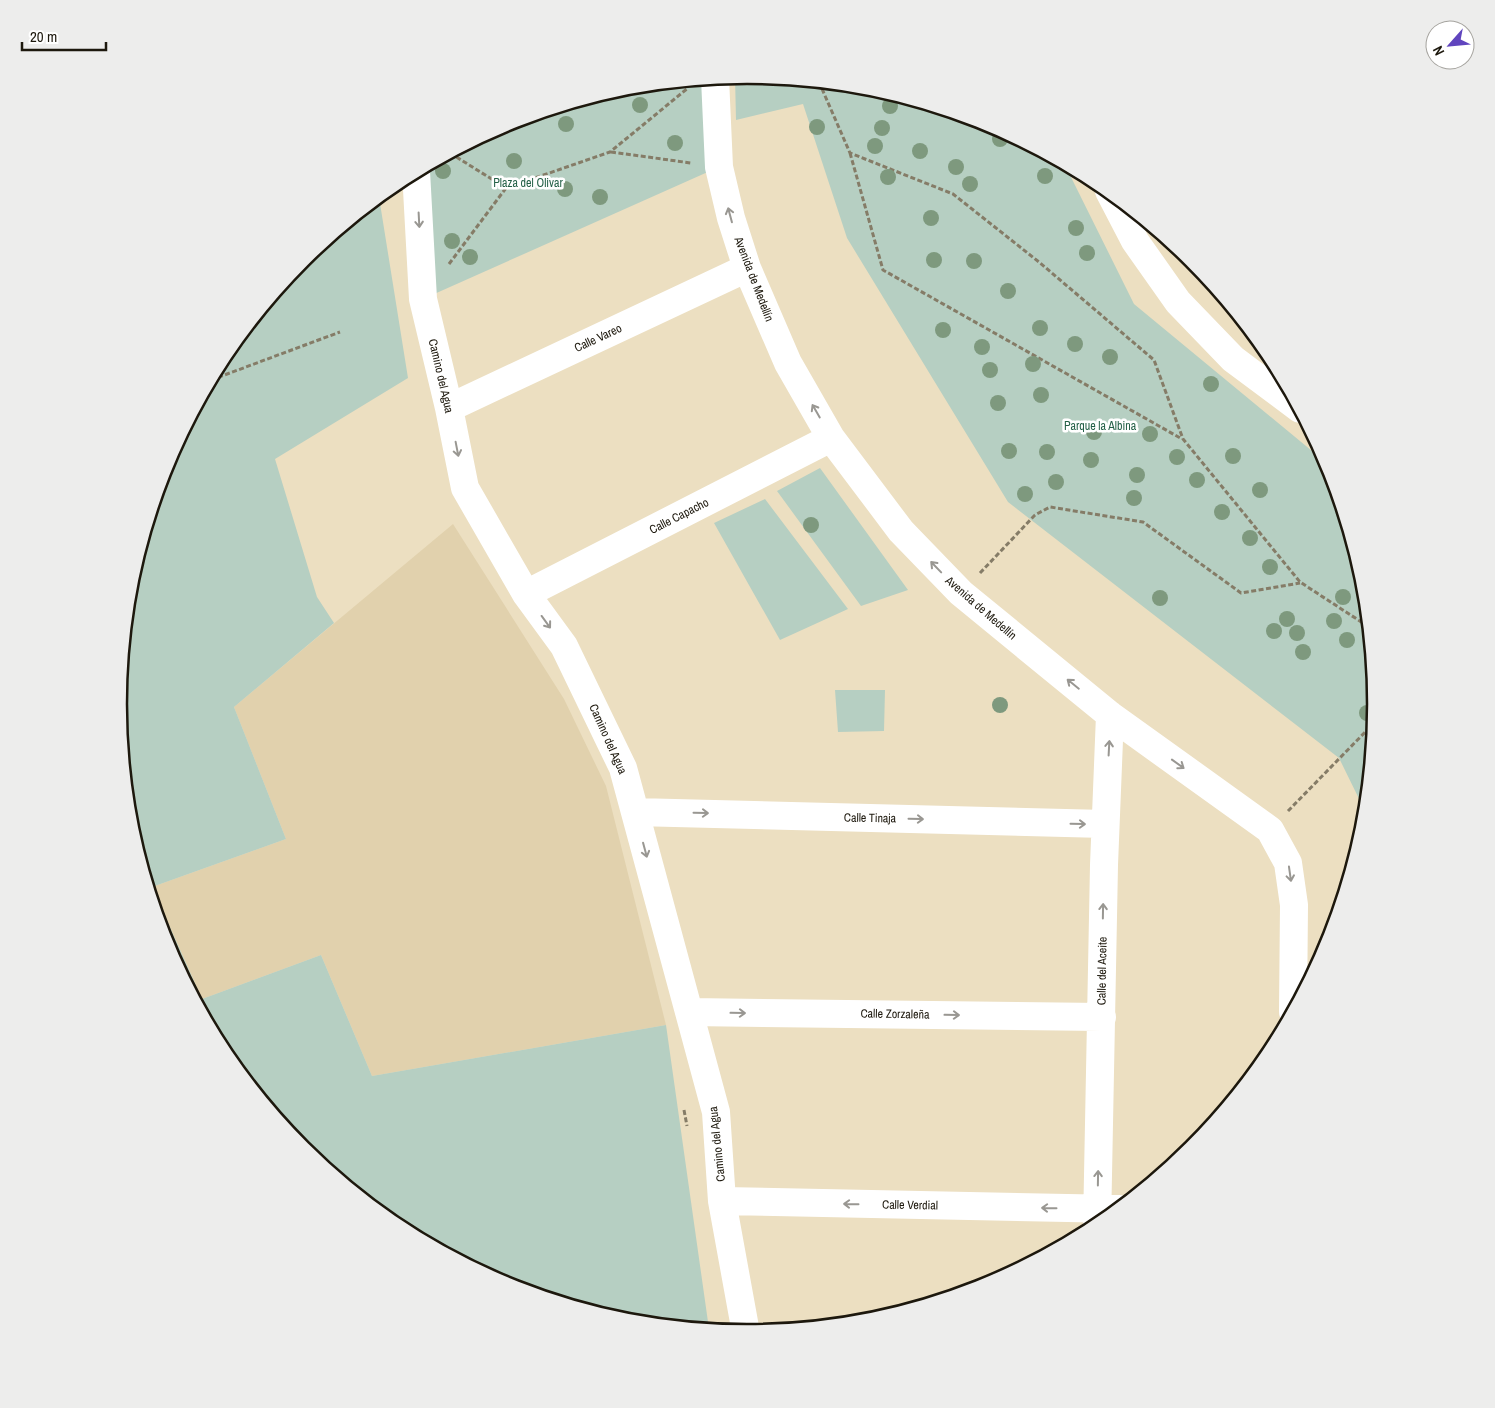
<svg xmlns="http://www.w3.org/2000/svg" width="1495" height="1408" font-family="'Archivo Narrow',sans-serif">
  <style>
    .built { fill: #e1d1ad }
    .green { fill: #b6cfc2 }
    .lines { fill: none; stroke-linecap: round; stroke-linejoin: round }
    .path { stroke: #857c67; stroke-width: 3; stroke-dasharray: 5 2.5; stroke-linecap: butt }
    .minor { stroke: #fff; stroke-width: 28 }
    .tree { fill: #7e997e }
    .oneway { stroke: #999792 }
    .labels { text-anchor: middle; stroke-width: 5; stroke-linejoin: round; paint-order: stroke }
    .park-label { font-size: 12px; fill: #246047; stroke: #fff }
    .street-label { font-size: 12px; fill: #1d180d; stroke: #fff }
    .rim { fill: none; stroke: #1d180d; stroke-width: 2.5 }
  </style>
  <rect width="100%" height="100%" fill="#ecdfc1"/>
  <path class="built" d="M1180,249l12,10 62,76 -15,-12z
    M453,524l111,175 42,87 60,239 -294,51 -51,-121 -119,44 -50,-112 134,-48 -52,-132z"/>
  <path class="green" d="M748,75l123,12 117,36 76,40 70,141 195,161 35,117 12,122 -10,109 -27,-55 -331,-256 -161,-264 -44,-134 -67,16 -1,-44z
    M715,78l4,89 -296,132 -7,-128 91,-48 118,-36z
    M379,197l29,181 -133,81 42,138 17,26 -100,84 52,132 -134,48 50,112 119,-44 51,121 294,-51 43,304 -84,-8 -118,-36 -109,-58 -95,-78 -79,-96 -58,-109 -35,-118 -12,-122 12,-123 35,-118 59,-109 78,-95z
    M820,468l88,122 -47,16 -84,-115z
    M765,499l83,110 -68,31 -66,-117z
    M835,690h50l-1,41 -46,1z"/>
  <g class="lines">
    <path class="path" d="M819,82l31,71 103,41 86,68 115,98 29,79 117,143 69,45
      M611,152l80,11
      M450,153l56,35 104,-36 78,-64
      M850,153l33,117 299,169
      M449,264l57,-76
      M211,380l129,-48
      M980,573l55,-58 15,-8 93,15 98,71 59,-10
      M1288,811l87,-89
      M684,1110l3,16"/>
    <path class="minor" d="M715,78l4,89 12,51 16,50 41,95 43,75 70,93 60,62 149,122 160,115 18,33 6,42 -1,107
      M416,171l7,128 26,109 16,80 61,106 38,52 59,122 93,344 6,89 24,132
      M1109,191l26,50 43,61 55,57 67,50
      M449,408l298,-140
      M526,594l305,-156
      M635,812l470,12
      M689,1012l413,5
      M722,1201l397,8
      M1097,1227l7,-362 6,-150"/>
  </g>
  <g class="tree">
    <circle cx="640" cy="105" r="8"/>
    <circle cx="890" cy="106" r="8"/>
    <circle cx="566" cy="124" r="8"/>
    <circle cx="817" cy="127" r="8"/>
    <circle cx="882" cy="128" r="8"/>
    <circle cx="1000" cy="139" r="8"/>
    <circle cx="675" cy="143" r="8"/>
    <circle cx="875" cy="146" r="8"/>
    <circle cx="920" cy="151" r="8"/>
    <circle cx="514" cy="161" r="8"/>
    <circle cx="956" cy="167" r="8"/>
    <circle cx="443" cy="171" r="8"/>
    <circle cx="1045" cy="176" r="8"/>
    <circle cx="888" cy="177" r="8"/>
    <circle cx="970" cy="184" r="8"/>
    <circle cx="565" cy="189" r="8"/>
    <circle cx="600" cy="197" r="8"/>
    <circle cx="931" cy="218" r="8"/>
    <circle cx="1076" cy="228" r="8"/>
    <circle cx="452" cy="241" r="8"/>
    <circle cx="1087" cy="253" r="8"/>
    <circle cx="470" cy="257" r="8"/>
    <circle cx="934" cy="260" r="8"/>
    <circle cx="974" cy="261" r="8"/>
    <circle cx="1008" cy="291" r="8"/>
    <circle cx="1040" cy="328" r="8"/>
    <circle cx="943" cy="330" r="8"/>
    <circle cx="1075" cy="344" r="8"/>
    <circle cx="982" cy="347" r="8"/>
    <circle cx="1110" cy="357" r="8"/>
    <circle cx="1033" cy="364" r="8"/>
    <circle cx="990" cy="370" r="8"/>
    <circle cx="1211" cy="384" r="8"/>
    <circle cx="1041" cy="395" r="8"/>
    <circle cx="998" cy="403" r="8"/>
    <circle cx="1094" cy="432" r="8"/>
    <circle cx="1150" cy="434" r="8"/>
    <circle cx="1009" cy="451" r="8"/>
    <circle cx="1047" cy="452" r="8"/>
    <circle cx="1233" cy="456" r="8"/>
    <circle cx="1177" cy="457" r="8"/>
    <circle cx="1091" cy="460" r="8"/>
    <circle cx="1137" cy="475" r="8"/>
    <circle cx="1197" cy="480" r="8"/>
    <circle cx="1056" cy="482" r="8"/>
    <circle cx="1260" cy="490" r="8"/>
    <circle cx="1025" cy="494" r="8"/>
    <circle cx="1134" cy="498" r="8"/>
    <circle cx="1222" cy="512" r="8"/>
    <circle cx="811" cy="525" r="8"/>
    <circle cx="1250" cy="538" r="8"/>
    <circle cx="1270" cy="567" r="8"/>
    <circle cx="1343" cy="597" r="8"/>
    <circle cx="1160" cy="598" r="8"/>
    <circle cx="1287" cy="619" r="8"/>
    <circle cx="1334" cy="621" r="8"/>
    <circle cx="1274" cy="631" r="8"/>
    <circle cx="1297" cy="633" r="8"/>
    <circle cx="1347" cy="640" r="8"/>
    <circle cx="1303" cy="652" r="8"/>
    <circle cx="1000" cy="705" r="8"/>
    <circle cx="1367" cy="713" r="8"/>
  </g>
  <defs><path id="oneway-shaft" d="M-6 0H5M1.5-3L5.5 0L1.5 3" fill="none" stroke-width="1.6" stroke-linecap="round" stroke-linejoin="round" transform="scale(1.25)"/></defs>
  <g class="oneway">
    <use href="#oneway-shaft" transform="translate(730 215) rotate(-105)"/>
    <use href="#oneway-shaft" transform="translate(419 220) rotate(87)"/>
    <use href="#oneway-shaft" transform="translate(816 411) rotate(-120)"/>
    <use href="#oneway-shaft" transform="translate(457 449) rotate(79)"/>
    <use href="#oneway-shaft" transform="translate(936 567) rotate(-134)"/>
    <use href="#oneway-shaft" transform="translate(546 622) rotate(54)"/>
    <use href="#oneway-shaft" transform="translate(1073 684) rotate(-141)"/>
    <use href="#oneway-shaft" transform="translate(1109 748) rotate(-87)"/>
    <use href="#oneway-shaft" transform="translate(1178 764) rotate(36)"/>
    <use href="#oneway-shaft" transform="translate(701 813) rotate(1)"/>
    <use href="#oneway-shaft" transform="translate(916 819) rotate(1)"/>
    <use href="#oneway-shaft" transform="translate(1078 824) rotate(1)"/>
    <use href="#oneway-shaft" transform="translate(645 850) rotate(75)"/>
    <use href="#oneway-shaft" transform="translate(1290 874) rotate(82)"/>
    <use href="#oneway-shaft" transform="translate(1103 911) rotate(-89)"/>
    <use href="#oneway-shaft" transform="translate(738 1013) rotate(1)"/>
    <use href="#oneway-shaft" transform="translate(952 1015) rotate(1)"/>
    <use href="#oneway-shaft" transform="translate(1098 1178) rotate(-89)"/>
    <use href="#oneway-shaft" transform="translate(851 1204) rotate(-179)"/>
    <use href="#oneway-shaft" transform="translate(1049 1208) rotate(-179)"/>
  </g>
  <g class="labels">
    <g class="park-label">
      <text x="528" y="187">Plaza del Olivar</text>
      <text x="1100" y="430">Parque la Albina</text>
    </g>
    <g class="street-label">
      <text transform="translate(754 279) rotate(69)" y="4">Avenida de Medellín</text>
      <text transform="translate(598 338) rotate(-25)" y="4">Calle Vareo</text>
      <text transform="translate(441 376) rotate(77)" y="4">Camino del Agua</text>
      <text transform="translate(679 516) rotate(-27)" y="4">Calle Capacho</text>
      <text transform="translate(981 608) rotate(41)" y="4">Avenida de Medellín</text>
      <text transform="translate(608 739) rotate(66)" y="4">Camino del Agua</text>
      <text transform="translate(870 818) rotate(1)" y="4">Calle Tinaja</text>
      <text transform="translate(1102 971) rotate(-89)" y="4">Calle del Aceite</text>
      <text transform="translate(895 1014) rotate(1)" y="4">Calle Zorzaleña</text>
      <text transform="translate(717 1144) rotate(-96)" y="4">Camino del Agua</text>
      <text transform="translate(910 1205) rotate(1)" y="4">Calle Verdial</text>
    </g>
  </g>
  <path d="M0 0H1495V1408H0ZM127 704a620 620 0 1 1 1240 0a620 620 0 1 1-1240 0Z" fill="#ededec" fill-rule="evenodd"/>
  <path class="rim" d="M127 704a620 620 0 1 1 1240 0a620 620 0 1 1-1240 0Z"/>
  <g transform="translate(1450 45) rotate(243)"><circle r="24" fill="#ffffff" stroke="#a5a39e"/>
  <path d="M0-4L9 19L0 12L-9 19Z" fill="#6045be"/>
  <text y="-8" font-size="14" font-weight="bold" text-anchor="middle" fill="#1d180d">N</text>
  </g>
  <path d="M22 42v8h84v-8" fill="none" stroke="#1d180d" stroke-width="2.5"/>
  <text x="30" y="42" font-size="15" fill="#1d180d" stroke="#ffffff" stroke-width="4" paint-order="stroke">20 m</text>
</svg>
